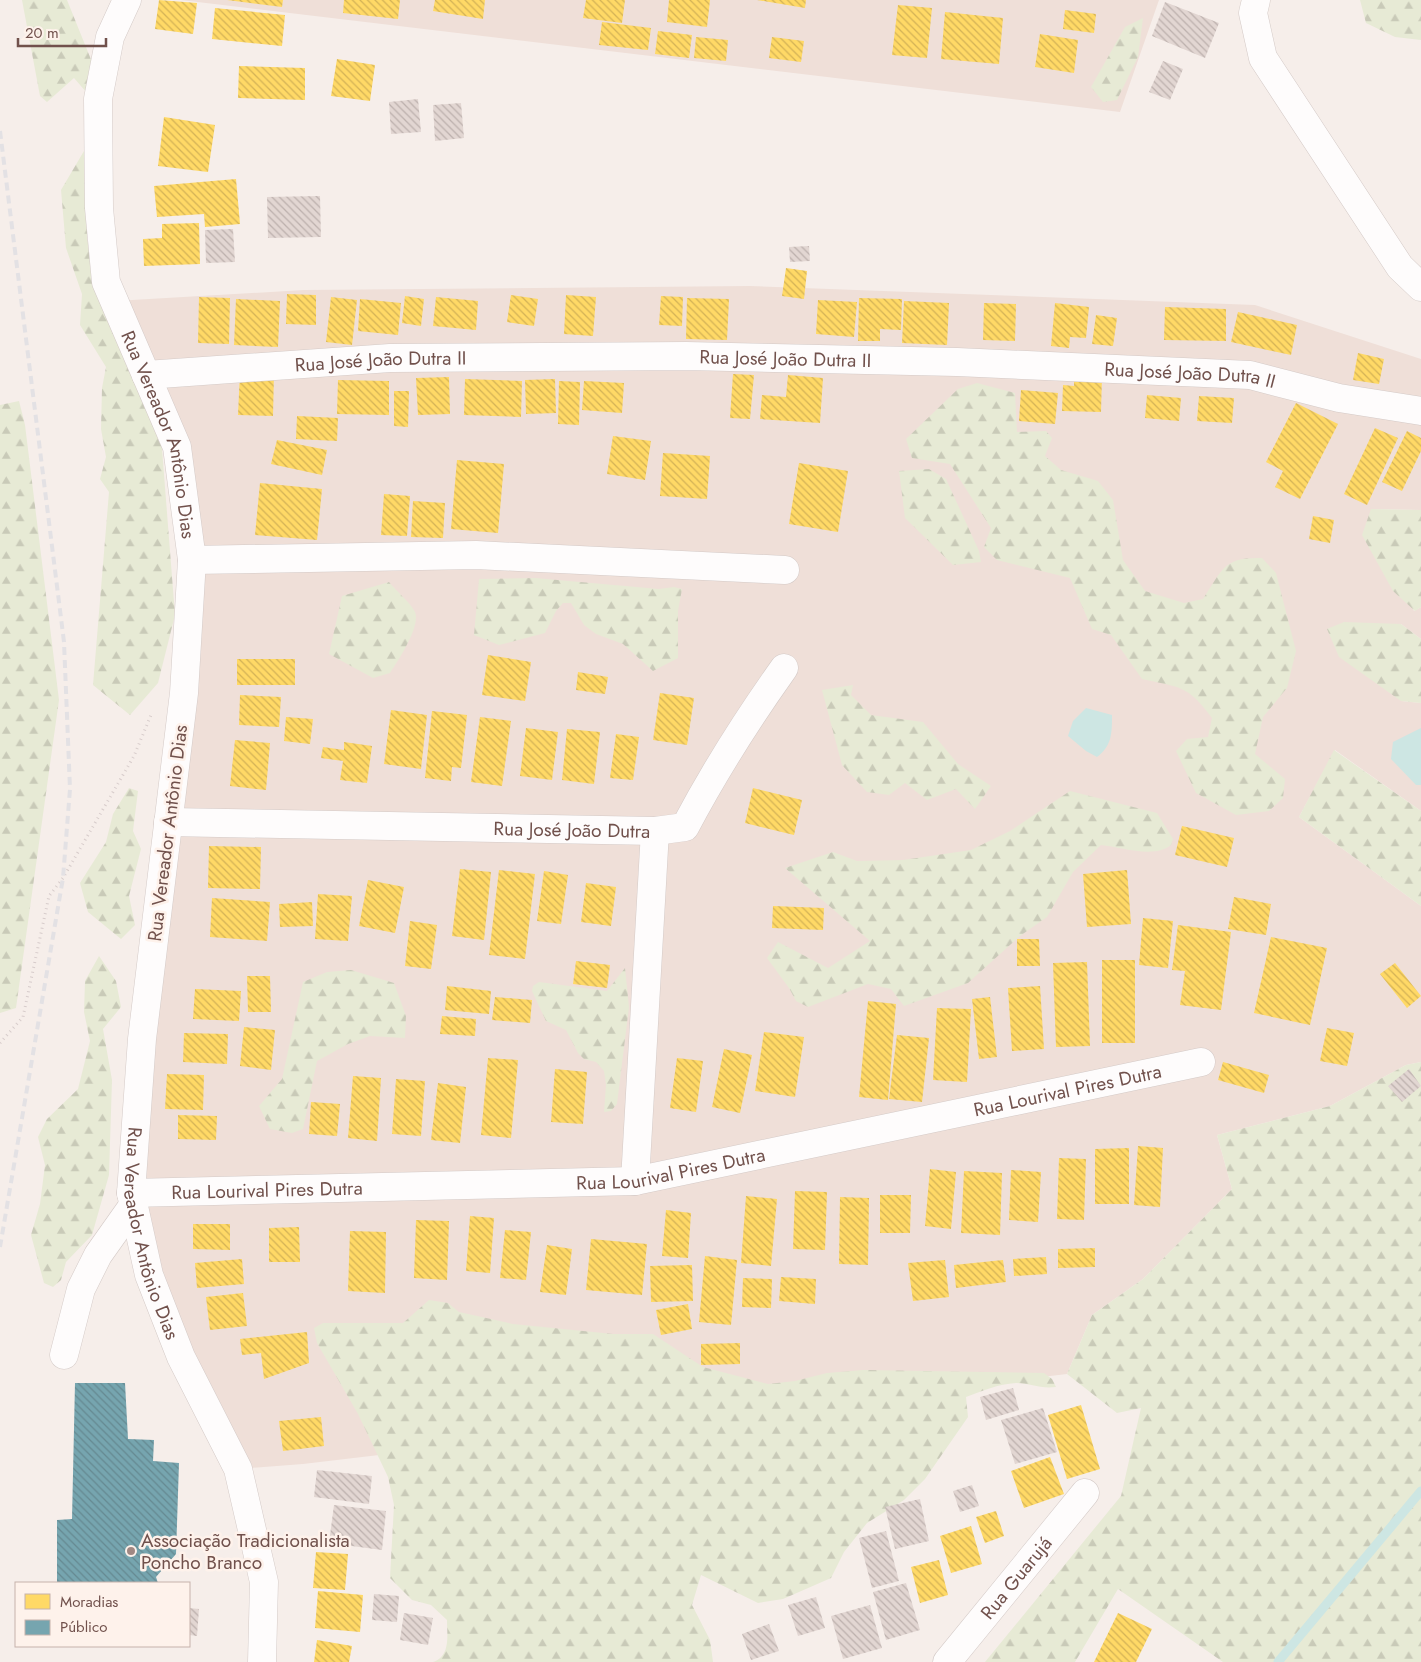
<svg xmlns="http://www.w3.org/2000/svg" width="1421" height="1662" font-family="Jost,sans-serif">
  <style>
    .residential { fill: #efdfd8 }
    .forest { fill: url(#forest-firs) }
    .water { fill: #cde6e3 }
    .homes { fill: url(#homes-back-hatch) }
    .public { fill: url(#public-back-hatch) }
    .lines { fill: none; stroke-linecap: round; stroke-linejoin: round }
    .stream { stroke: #cde6e3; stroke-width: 9 }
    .building { fill: url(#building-back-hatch) }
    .minor-casing { stroke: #d4cac7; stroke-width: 29 }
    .path { stroke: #d7cccb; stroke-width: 3; stroke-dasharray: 1 4; stroke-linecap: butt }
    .minor { stroke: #fefcfc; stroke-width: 28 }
    .rail { stroke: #e3e1e4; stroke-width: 4; stroke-dasharray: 8 5; stroke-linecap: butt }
    .poi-dot { fill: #a08883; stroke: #fef2eb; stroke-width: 2 }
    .labels { text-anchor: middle; stroke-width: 5; stroke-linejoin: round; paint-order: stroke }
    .street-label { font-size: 19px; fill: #71514c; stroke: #fef2eb }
    .poi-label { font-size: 19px; fill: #71514c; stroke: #fef2eb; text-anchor: start }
  </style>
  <defs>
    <pattern id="forest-firs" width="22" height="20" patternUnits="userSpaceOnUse" patternTransform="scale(1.25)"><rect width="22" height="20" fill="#e7ead5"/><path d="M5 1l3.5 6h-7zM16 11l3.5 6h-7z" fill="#c9cab8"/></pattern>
    <pattern id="homes-back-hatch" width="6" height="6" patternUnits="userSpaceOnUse" patternTransform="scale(1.25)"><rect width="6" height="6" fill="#ffd966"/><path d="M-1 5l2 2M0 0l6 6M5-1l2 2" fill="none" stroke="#d3b256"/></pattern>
    <pattern id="public-back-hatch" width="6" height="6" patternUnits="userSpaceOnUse" patternTransform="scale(1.25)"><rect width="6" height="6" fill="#76a5af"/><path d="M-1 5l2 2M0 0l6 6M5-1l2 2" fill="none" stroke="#658991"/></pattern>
    <pattern id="building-back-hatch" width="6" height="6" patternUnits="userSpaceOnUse" patternTransform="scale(1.25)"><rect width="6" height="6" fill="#e2d6d2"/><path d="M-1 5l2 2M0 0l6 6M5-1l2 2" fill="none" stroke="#bcb0ad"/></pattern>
  </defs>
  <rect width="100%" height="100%" fill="#f6eeea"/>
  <path class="residential" d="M181,0h978l-39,112z
    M750,286l505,19 166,54v151l-50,-1 43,102 7,-4v32l-20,-15v77l20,2v108l-86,-61 -36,67 122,89v156l-15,3 -76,41 -113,29 15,54 -89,90 -51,36 -25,59 -764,90 -65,5 -106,-262 52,-514 -7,-246 -62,-146 189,-11z"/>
  <path class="forest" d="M22,0h45l25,62 -5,176 7,39 67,159 14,179 -17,68 -28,32 -37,-30 16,-193 -9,-13 6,-22 -5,-28 1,-41 4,-21 -26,-42 2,-31 -16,-46 -5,-58 23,-39 3,-58 -13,-15 -27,24 -7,-6z
    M1360,0h61v40l-26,-3 -29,-14z
    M1143,18l-5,39 -21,43 -14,2 -12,-15 34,-60z
    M977,383l38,10 2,39 29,-1 6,7 -7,18 16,14 37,11 15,19 10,60 22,31 39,12 19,-4c20,-30 20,-42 59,-41l14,15 20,78 -9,37 -24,29 -8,37 30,25 -2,19 -14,13 -33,4 -40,-22 -20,-42 11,-12 21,-2 4,-19c-25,-34 -32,-30 -70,-39l-31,-44 -19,-6 -22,-51 -73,-18 -13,-13 7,-19 -41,-64 -38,-6 -6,-19 52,-50z
    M19,401l6,24 34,275 -43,308 -16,5v-608z
    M929,469l17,10 33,72 2,11 -28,3 -48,-47 -6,-47z
    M1371,509l50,1v97l-6,4 -22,-20 -31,-56z
    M535,578l124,11 15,-2 8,2 -4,22v47l-25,13 -30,-27 -27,-10 -12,-9 -13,-22h-8l-7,8 -11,22 -46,12 -25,-10 5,-56z
    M389,582c7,9 21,20 26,30 6,14 -17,49 -25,61l-17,5 -44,-24 13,-58z
    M1344,622l57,2 20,15v64l-20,-2 -62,-44 -12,-28z
    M853,685l-2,10 20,20 52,7 35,42 33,22 -16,23 -19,-20 -29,11 -22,-17 -16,12 -22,-3 -25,-27 -20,-75z
    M1334,750l87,61v95l-122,-89z
    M129,788l9,3 -5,40 8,18 -12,47 6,29 -14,14 -33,-27 -8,-29 26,-41 7,-28z
    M1070,791l87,22 16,26 -2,6c-17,14 -50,2 -70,0l-28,27 -26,45 -27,19 -52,47 -64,23 -13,-17 -23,-5 -60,23 -12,-6 -7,-13 -22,-30 11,-16 50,26 42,-27 -85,-73 48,-16 24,9 46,-1 68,-10 39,-19z
    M99,956l17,25 5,26 -18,22 9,51 -3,95 -17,60 -26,27 -5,18 -8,7 -9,-4 -13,-48 9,-31 5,-39 -7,-28 9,-18 31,-30 12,-48 -6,-29 1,-31z
    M625,968l4,39 -12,97 -6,7 -7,1 2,-27 -2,-14 -8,-9 -12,-3 -6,-6 -12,-23 -20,-9 -14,-30 1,-5 6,-4 68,9z
    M351,970l43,13 12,33 -1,22 -35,-2 -22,8 -31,17 -14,68 -11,4 -22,-4 -11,-23 23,-27 21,-97 24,-10z
    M1421,1062v600h-198l-105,-73 -43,73h-90l136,-166 20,-88 -24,5 -50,-39 25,-59 51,-36 89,-90 -15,-54 113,-29 76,-41z
    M429,1300l19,3 11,9 54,12 100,10h40l50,33 65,17 27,-3 32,-8 36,-3 181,3 8,6 4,8c-17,2 -25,-4 -40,-4 -18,1 -34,8 -50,14l2,20 -43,62 -21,21 -37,23 -23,29 -13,26 -48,21 -25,4 -57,-28 -9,30 18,35 3,22h-280c18,-6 14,-27 14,-42l-16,-15 -19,-5 -22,-22 4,-73 -6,-28 -30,-63 -41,-71 -3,-15 9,-5h80z"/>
  <path class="water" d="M1086,708l26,7c0,18 0,31 -15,42l-11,-6 -18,-15 5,-15z
    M1421,728v57h-5l-25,-26 2,-17z"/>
  <path class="homes" d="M159,0l38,3 -4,31 -38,-5z
    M227,0h56l-1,7z
    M344,0h56l-2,19 -55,-6z
    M435,0h50l-2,19 -50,-8z
    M586,0h39l-3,23 -39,-5z
    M669,0h41l-3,27 -40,-5z
    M757,0h49l-1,8z
    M898,5l34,3 -5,50 -35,-3z
    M215,8l70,7 -3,31 -70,-7z
    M1065,10l31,4 -2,19 -31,-4z
    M945,12l58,6 -4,46 -58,-5z
    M602,22l49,6 -3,22 -49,-5z
    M658,31l34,4 -3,23 -34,-4z
    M1040,34l38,6 -4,33 -39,-6z
    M696,37l32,3 -2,21 -32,-3z
    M772,37l32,4 -3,21 -32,-4z
    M337,59l38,6 -5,36 -39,-5z
    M239,66l66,2v32l-67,-2z
    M164,117l51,8 -7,47 -50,-6z
    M236,179l4,45 -35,3 -1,-13 -47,3 -3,-31z
    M199,223l1,41 -56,2 -1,-27 19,-1v-14z
    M786,268l21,3 -3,28 -22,-3z
    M287,294l29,1v30l-30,-1z
    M511,295l27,4 -4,27 -27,-4z
    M566,295l30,2 -3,39 -29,-2z
    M405,296l19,3 -3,27 -19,-3z
    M661,296l22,1 -1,29 -23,-1z
    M199,297l31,1 -1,46 -31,-1z
    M331,297l26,3 -5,45 -26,-3z
    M436,297l42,4 -2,29 -43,-4z
    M687,298l42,1 -2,41 -41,-1z
    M859,298l43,1 -1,31 -21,-1v12h-22z
    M236,299l44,2 -2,46 -44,-2z
    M360,299l41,4 -3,32 -40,-4z
    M818,300l39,2 -3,35 -38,-3z
    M904,301l45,2 -2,42 -45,-2z
    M984,303l32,1 -1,37 -32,-1z
    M1055,303l34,4 -3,31 -16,-1 -1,11 -18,-2z
    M1165,307l61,2v32l-62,-1z
    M1238,312l59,13 -6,30 -60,-13z
    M1096,315l21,3 -4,28 -21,-2z
    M1358,353l26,6 -5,25 -26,-4z
    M240,372l34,1 -1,43 -35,-1z
    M733,374l21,1 -4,44 -20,-1z
    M788,375l35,3 -3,45 -60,-4 2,-24 24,2z
    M1074,375l28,1 -1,36 -39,-1 1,-26 11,1z
    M449,377l1,37 -32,1 -2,-37z
    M465,379l57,2 -1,36 -57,-2z
    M555,379l1,34 -30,1 -1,-34z
    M338,380l51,1v34l-52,-1z
    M559,381l21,1 -1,43 -21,-1z
    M584,381l40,2 -2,30 -40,-3z
    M1021,390l37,3 -3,31 -36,-3z
    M394,391h15l-1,36 -14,-1z
    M1147,395l34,3 -2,23 -34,-3z
    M1199,396l35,2 -2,25 -35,-2z
    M1296,403l42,21 -38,75 -25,-12 8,-16 -17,-9z
    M297,416l41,2 -1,23 -41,-2z
    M1375,428l23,10 -31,67 -23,-11z
    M1407,431l14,7v13l-19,40 -20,-9z
    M613,436l38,5 -6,39 -38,-6z
    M277,440l50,10 -5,25 -51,-11z
    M663,453l47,3 -3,43 -47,-3z
    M457,460l47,4 -6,69 -47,-4z
    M799,463l49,8 -10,61 -49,-8z
    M260,483l62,6 -5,51 -62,-5z
    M384,494l26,2 -3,40 -26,-1z
    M413,501l32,2 -2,35 -32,-1z
    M1313,516l21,4 -4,23 -21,-4z
    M488,655l43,7 -6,39 -43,-6z
    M237,659h58v26h-58z
    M578,672l30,5 -3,17 -29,-4z
    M660,693l34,5 -7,47 -34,-5z
    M240,695l41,2 -2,30 -40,-2z
    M391,710l36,5 -6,54 -37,-5z
    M432,711l35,4 -6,53 -9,-1 -1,14 -26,-3z
    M286,717l27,2 -3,25 -26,-3z
    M480,717l31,4 -9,65 -31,-4z
    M526,728l32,4 -6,48 -32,-4z
    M567,729l33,3 -6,52 -32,-4z
    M616,734l23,3 -6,43 -23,-2z
    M235,740l35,3 -4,47 -36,-4z
    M344,742l28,4 -5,37 -27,-3 3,-19 -22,-3 2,-11 21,3z
    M753,788l49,12 -8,35 -49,-12z
    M1182,826l52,12 -7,29 -52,-12z
    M209,846l52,1 -1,42 -52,-1z
    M460,869l31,3 -7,68 -32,-4z
    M499,870l36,4 -10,85 -36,-4z
    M1127,870l4,54 -44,3 -4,-53z
    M544,871l24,4 -7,49 -24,-3z
    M368,880l36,7 -9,46 -36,-7z
    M586,883l30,4 -5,39 -30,-4z
    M318,894l34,2 -4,45 -33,-2z
    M1234,897l37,7 -5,31 -38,-6z
    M212,898l58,4 -3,39 -57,-4z
    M312,902l1,24 -33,1 -1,-23z
    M773,906l51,2 -1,22 -51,-2z
    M1143,918l30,3 -5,47 -29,-3z
    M410,921l27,4 -6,44 -26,-3z
    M1178,925l53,7 -10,78 -41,-5 5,-34 -13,-1z
    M1271,937l56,11 -17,77 -56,-12z
    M1017,939h22l1,27h-23z
    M1102,960h33v83h-33z
    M576,961l34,4 -3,23 -34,-4z
    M1087,962l3,84 -34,1 -3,-84z
    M1395,963l26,33 -14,12 -27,-34z
    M247,976h23l1,36h-23z
    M447,986l44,5 -2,23 -44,-4z
    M1040,986l4,63 -32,2 -4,-63z
    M195,989l46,2 -2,30 -46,-2z
    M495,997l37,3 -2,23 -38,-3z
    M990,997l7,60 -18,2 -7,-60z
    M868,1001l28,3 -8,96 -29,-3z
    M937,1008l34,1 -4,73 -34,-2z
    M442,1016l34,3 -1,17 -35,-2z
    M244,1027l31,3 -4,40 -31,-4z
    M1327,1028l27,5 -7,33 -27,-5z
    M764,1032l40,5 -9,60 -40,-6z
    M184,1033l44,1 -1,30 -44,-2z
    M897,1035l32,3 -7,64 -33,-3z
    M724,1049l28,6 -12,58 -28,-6z
    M488,1058l30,2 -7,78 -30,-3z
    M677,1058l26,3 -7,51 -26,-4z
    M1223,1062l46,13 -5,18 -46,-13z
    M555,1069l32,3 -4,52 -32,-2z
    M167,1074l37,1 -1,35 -38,-1z
    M353,1076l28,2 -4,63 -29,-3z
    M396,1079l29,2 -4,55 -29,-2z
    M438,1083l28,4 -6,56 -29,-3z
    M311,1102l29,2 -3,32 -28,-2z
    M178,1115l39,1 -1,24 -38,-1z
    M1138,1146l25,2 -3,59 -26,-2z
    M1129,1148v56h-34v-55z
    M1059,1158l27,1 -2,61 -27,-1z
    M930,1169l26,3 -5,57 -26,-3z
    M1011,1170l30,2 -3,50 -29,-2z
    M964,1171l38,2 -2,62 -39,-2z
    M795,1191l32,1 -2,58 -32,-1z
    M880,1195h31l-1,38h-30z
    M746,1196l31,3 -6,67 -30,-3z
    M840,1197l29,1 -1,67 -29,-1z
    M666,1210l25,3 -3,45 -26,-2z
    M470,1216l24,2 -4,55 -24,-2z
    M416,1220l33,1 -2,59 -33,-2z
    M193,1224h37v26l-37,-1z
    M299,1227l1,35h-31v-34z
    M505,1230l26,2 -5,48 -26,-2z
    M350,1231l36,1 -1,61 -37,-2z
    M591,1239l56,5 -5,51 -56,-5z
    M547,1245l25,4 -6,46 -26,-3z
    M1095,1248v19l-37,1v-19z
    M705,1256l32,4 -6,65 -32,-3z
    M1046,1257l1,17 -33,2 -1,-17z
    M242,1259l2,25 -47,4 -2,-25z
    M945,1260l4,37 -36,4 -5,-38z
    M1003,1260l3,22 -50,6 -2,-23z
    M692,1265l1,36 -42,1 -1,-36z
    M781,1277l35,2 -1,25 -36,-3z
    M743,1278l29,1 -1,29 -29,-1z
    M243,1293l4,33 -37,4 -4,-33z
    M688,1304l4,25 -31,6 -5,-25z
    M307,1332l2,31 -45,16 -3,-26 -19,2 -2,-16z
    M740,1343v21l-39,1v-21z
    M1081,1405l19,64 -33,10 -19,-64z
    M321,1417l3,29 -41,5 -4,-30z
    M1050,1457l14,37 -40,14 -13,-37z
    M996,1511l8,25 -19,7 -9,-26z
    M971,1526l11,38 -31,9 -11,-37z
    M316,1552l32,2 -3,36 -32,-2z
    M939,1560l9,35 -28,8 -9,-36z
    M318,1591l45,4 -3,37 -45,-4z
    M1118,1613l34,16 -16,33h-42z
    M317,1640l35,6 -3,16h-35z"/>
  <path class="public" d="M75,1383h50l3,56 26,1 -1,21 26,2 -3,91 -20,23 2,6h-101v-63l15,-1z"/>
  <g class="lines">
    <path class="stream" d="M1278,1662l143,-171"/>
  </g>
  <path class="building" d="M1165,2l54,21 -14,35 -53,-22z
    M1163,61l20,8 -13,31 -21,-8z
    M418,99l3,33 -30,2 -2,-32z
    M461,103l3,35 -29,3 -2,-36z
    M320,196l1,41 -53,1 -1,-41z
    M233,229l2,33 -29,1 -1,-33z
    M809,246l1,15 -20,1 -1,-15z
    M1409,1069l12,17 -19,16 -14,-16z
    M1013,1388l6,22 -33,10 -6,-23z
    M1043,1408l14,44 -42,12 -14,-44z
    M317,1470l55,6 -3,28 -55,-7z
    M972,1485l7,21 -19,6 -7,-21z
    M920,1499l9,42 -34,8 -10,-42z
    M334,1505l52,6 -4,39 -53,-7z
    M886,1531l13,50 -27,7 -13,-50z
    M906,1583l14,47 -34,10 -13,-48z
    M374,1594l25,2 -2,26 -25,-2z
    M816,1597l9,31 -27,8 -10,-31z
    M870,1605l12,43 -39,11 -12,-43z
    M189,1608l10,1 -2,27 -8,-1z
    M404,1613l29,5 -5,27 -28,-5z
    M769,1624l10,27 -28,9 -9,-26z"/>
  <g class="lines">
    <defs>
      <g id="minor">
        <path id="s1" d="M127,0l-17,37 -12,62 1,109 7,74 71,165 15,113 -8,133 -42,346 -11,154 18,82 32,82 57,112 26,113 -2,80"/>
        <path d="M1256,0l-3,13 10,45 137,209 21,20"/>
        <path id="s2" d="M146,375l244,-17 296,-2 271,6 293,13 89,23 82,13"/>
        <path d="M192,560l284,-5 309,15"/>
        <path id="s3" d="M168,822l487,9 -20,350"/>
        <path d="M655,831l30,-4c29,-55 62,-107 99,-159"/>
        <path id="s4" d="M131,1193l504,-12 566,-119"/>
        <path d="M64,1355l17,-66 17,-34 34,-48"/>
        <path id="s5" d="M947,1662l138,-169"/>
      </g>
    </defs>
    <use href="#minor" class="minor-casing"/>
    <path class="path" d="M0,1043l23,-26 26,-121 14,-18 71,-122 17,-41"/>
    <use href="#minor" class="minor"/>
    <path class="rail" d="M0,131l64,511 6,147 -7,89 -63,369"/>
  </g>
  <circle class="poi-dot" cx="131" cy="1551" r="5"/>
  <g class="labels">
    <g class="street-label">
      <text dy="7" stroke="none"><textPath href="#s2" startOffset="640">Rua José João Dutra II</textPath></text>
      <text dy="7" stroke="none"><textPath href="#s2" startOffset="235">Rua José João Dutra II</textPath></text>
      <text dy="7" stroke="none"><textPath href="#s2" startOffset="1045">Rua José João Dutra II</textPath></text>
      <text dy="7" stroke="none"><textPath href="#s1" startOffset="450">Rua Vereador Antônio Dias</textPath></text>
      <text dy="7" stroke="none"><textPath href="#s3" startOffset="404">Rua José João Dutra</textPath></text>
      <text transform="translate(167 833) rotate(-83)" y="7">Rua Vereador Antônio Dias</text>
      <text dy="7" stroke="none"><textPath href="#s4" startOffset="946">Rua Lourival Pires Dutra</textPath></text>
      <text dy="7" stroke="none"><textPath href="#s4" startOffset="541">Rua Lourival Pires Dutra</textPath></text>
      <text dy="7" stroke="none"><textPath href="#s4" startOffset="136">Rua Lourival Pires Dutra</textPath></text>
      <text dy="7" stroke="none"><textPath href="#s1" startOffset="1260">Rua Vereador Antônio Dias</textPath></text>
      <text dy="7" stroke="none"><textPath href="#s5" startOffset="109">Rua Guarujá</textPath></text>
    </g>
    <g class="poi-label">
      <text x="141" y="1547">Associação Tradicionalista<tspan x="141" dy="22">Poncho Branco</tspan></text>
    </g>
  </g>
  <rect x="15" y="1582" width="175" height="65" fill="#fef2eb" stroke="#c6b2ab"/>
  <rect x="25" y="1594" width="25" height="15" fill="#ffd966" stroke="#c6b2ab"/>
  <text x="60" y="1607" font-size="15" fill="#71514c">Moradias</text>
  <rect x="25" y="1620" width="25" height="15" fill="#76a5af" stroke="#c6b2ab"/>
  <text x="60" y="1632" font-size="15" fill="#71514c">Público</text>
  <path d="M18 38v8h88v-8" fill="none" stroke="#71514c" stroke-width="2.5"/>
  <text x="25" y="38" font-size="15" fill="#71514c" stroke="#fef2eb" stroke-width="4" paint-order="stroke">20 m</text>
</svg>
